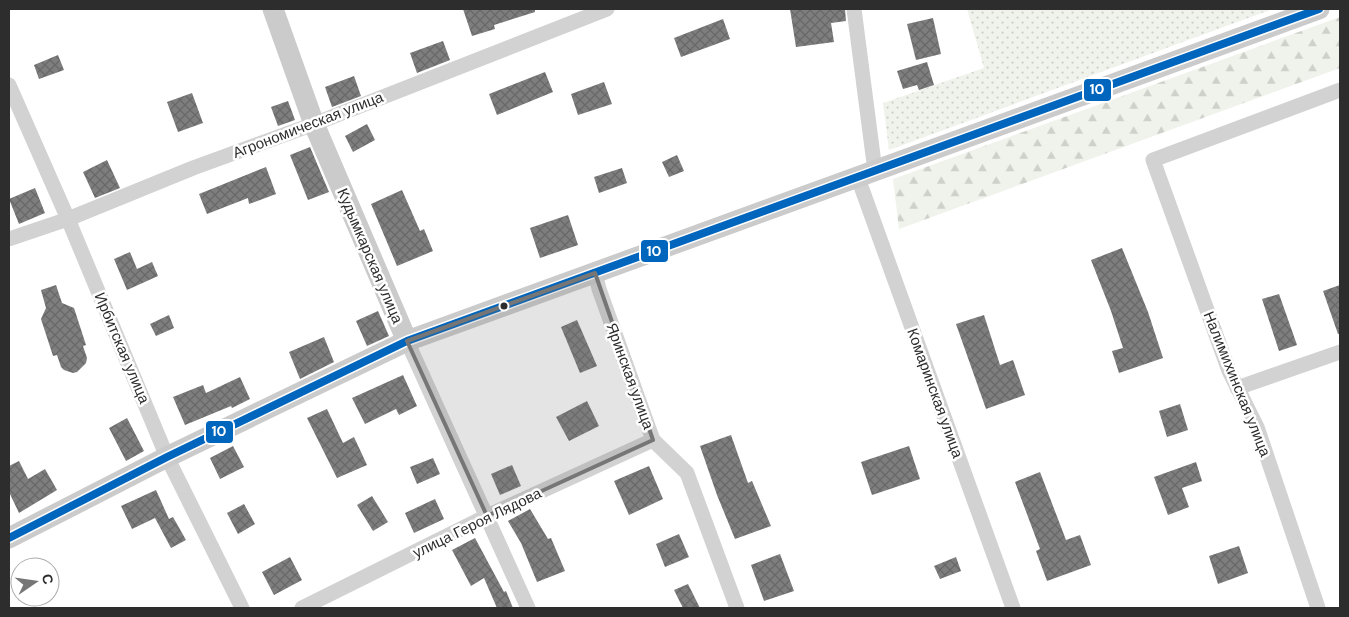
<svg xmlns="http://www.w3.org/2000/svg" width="1349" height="617" font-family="'DM Sans',sans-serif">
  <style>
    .grass { fill: url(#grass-dots) }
    .forest { fill: url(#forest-firs) }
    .building { fill: url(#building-cross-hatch) }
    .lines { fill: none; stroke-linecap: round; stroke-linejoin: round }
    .street { stroke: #d2d2d2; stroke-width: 15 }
    .secondary { stroke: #cbcbcb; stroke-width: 21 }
    .bus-1-casing { stroke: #fff; stroke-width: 11 }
    .bus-1 { stroke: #0065bd; stroke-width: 8 }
    .marked { fill: #767676; fill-opacity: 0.2; stroke: #767676; stroke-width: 4; stroke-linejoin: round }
    .bus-dot { fill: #2d2d2d; stroke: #fff; stroke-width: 2 }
    .labels { text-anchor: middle; stroke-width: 5; stroke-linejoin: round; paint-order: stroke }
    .street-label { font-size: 15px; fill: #2d2d2d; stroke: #fff }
    .line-badge { stroke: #fff; stroke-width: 2 }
    .badge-label { font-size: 14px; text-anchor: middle; font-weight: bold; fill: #fff }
  </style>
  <defs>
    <pattern id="grass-dots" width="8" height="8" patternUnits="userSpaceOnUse" patternTransform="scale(1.25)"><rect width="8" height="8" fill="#f0f3eb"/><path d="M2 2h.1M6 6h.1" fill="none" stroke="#ced1ca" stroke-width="1.8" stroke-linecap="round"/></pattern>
    <pattern id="forest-firs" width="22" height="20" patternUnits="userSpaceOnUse" patternTransform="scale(1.25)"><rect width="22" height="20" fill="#f0f3eb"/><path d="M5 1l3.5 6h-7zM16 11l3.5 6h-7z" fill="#ced1ca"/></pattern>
    <pattern id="building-cross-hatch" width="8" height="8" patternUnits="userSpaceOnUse" patternTransform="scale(1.25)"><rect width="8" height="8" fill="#7e7e7e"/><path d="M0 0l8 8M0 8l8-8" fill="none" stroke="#686868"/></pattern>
  </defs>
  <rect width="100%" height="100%" fill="#fff"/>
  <path class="grass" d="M967,9h306l-384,141 -6,-47 101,-35z"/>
  <path class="forest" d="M1340,17v51l-441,161 -6,-50z"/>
  <path class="building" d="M463,9h72v3l-41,13 1,4 -23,7z
    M790,9h55l1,12 -15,2 3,19 -38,5z
    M933,18l8,36 -25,6 -9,-36z
    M723,19l7,20 -49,18 -7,-19z
    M443,41l7,19 -33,13 -7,-20z
    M58,55l6,15 -25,9 -5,-14z
    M927,62l7,23 -15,5 -2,-5 -14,4 -6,-18z
    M545,72l8,20 -56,23 -8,-21z
    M354,76l7,20 -29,11 -7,-20z
    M604,82l8,22 -34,11 -7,-21z
    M192,93l11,30 -25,9 -11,-30z
    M288,101l7,19 -17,6 -7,-19z
    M367,124l8,16 -22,12 -8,-16z
    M310,147l19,45 -21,8 -18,-45z
    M677,155l7,16 -15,6 -7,-15z
    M107,160l13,28 -25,10 -12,-26z
    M266,167l10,27 -27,10 -1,-6 -41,16 -8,-20z
    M622,168l5,15 -28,10 -5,-16z
    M35,188l10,25 -26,11 -10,-25z
    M402,190l18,41 4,-2 9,22 -36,15 -26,-62z
    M568,215l10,30 -38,13 -10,-30z
    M1122,248l26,64 15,46 -44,15 -7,-22 11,-3 -12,-37 -20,-51z
    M130,252l7,17 15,-7 6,14 -31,14 -13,-31z
    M56,285l6,18 12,5 12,37 -3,1 4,12 -1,5 -9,9 -4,1 -9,-3 -3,-3 -4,-12 -4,1 -12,-37 5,-11 -5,-18z
    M1340,285v49h-2l-15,-43z
    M1279,294l18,51 -18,6 -17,-52z
    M378,311l11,25 -22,10 -11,-25z
    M169,315l5,13 -18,8 -6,-12z
    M984,315l16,50 13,-5 12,35 -39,14 -30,-85z
    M577,320l20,46 -17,7 -19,-46z
    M324,337l10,25 -34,17 -11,-27z
    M403,375l14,31 -18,9 -3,-6 -31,15 -13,-26z
    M240,377l10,22 -18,9 -1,-2 -46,19 -12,-28 30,-12 3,8z
    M587,401l12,25 -30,15 -13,-24z
    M1180,404l8,26 -21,7 -8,-26z
    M327,409l16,34 11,-6 13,28 -30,13 -30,-60z
    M127,418l17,33 -18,10 -17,-33z
    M731,435l17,48 4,-2 19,45 -36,13 -18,-44 -17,-49z
    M233,446l11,21 -24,12 -10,-21z
    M909,446l11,33 -48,16 -11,-33z
    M433,458l7,16 -23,10 -7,-17z
    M19,461l9,18 17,-10 12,21 -38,23 -10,-21v-26z
    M1196,462l6,19 -20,7 7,19 -21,8 -14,-38z
    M512,465l9,21 -21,9 -9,-21z
    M649,466l14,33 -34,16 -15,-34z
    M1040,472l26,68 14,-5 11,30 -44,16 -11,-30 4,-2 -25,-67z
    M156,490l13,29 4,-2 13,23 -15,8 -16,-30 -23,11 -11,-23z
    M372,496l16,26 -15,9 -16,-26z
    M435,499l9,20 -30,14 -9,-20z
    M244,504l11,20 -17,10 -11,-21z
    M530,509l18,30 3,-1 14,33 -28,11 -16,-39 -13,-22z
    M679,534l10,23 -24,10 -9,-23z
    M475,538l29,54 2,-1 7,17h-16l-13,-30 -13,8 -19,-36z
    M1239,546l9,27 -30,11 -9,-28z
    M780,554l14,37 -30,10 -13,-36z
    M290,557l12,23 -28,15 -12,-23z
    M956,557l5,14 -21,8 -6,-13z
    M688,584l12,24h-17l-9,-18z"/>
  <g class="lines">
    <path class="street" d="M854,9l21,162
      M9,85l59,134 99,238 75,151
      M858,178l155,430
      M9,239l59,-20 125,-51 121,-44 293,-115
      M595,273l4,16 54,151 34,33 50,135
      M407,341l121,267
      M1237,388l103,-36
      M302,608l185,-92 166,-76
      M1318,608l-61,-181 -28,-56 -76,-211 187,-70"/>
    <path class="secondary" d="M273,9l41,115 93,217
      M9,538l158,-81 240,-116 912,-332"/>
    <defs>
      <path id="bus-1" d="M9,538l158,-81 240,-116 912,-332"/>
    </defs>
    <use href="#bus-1" class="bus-1-casing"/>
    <use href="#bus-1" class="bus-1"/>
  </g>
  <path class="marked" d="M595,273l58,167 -166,76 -80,-175z"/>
  <circle class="bus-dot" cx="504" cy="306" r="4.5"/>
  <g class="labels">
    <g class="street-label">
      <text transform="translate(308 125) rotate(-21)" y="5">Агрономическая улица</text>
      <text transform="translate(370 256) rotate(67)" y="5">Кудымкарская улица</text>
      <text transform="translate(122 348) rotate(67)" y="5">Ирбитская улица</text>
      <text transform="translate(630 376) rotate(70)" y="5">Яринская улица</text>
      <text transform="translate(1237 384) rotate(68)" y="5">Налимихинская улица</text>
      <text transform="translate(935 393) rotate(70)" y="5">Комаринская улица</text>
      <text transform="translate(477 523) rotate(-26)" y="5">улица Героя Лядова</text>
    </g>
  </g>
  <g class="line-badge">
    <rect x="1083" y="78" width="29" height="24" rx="5" fill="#0065bd"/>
    <rect x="640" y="239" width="29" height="24" rx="5" fill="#0065bd"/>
    <rect x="205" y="420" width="29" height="24" rx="5" fill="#0065bd"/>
  </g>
  <g class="badge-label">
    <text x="1097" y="94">10</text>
    <text x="654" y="256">10</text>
    <text x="219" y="436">10</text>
  </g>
  <rect width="1349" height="617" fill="none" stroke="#2d2d2d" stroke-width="20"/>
  <g transform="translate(35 582) rotate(77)"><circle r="24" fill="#ffffff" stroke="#ababab"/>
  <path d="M0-4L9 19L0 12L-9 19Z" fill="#767676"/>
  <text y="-8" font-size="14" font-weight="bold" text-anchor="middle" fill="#2d2d2d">С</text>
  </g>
</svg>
